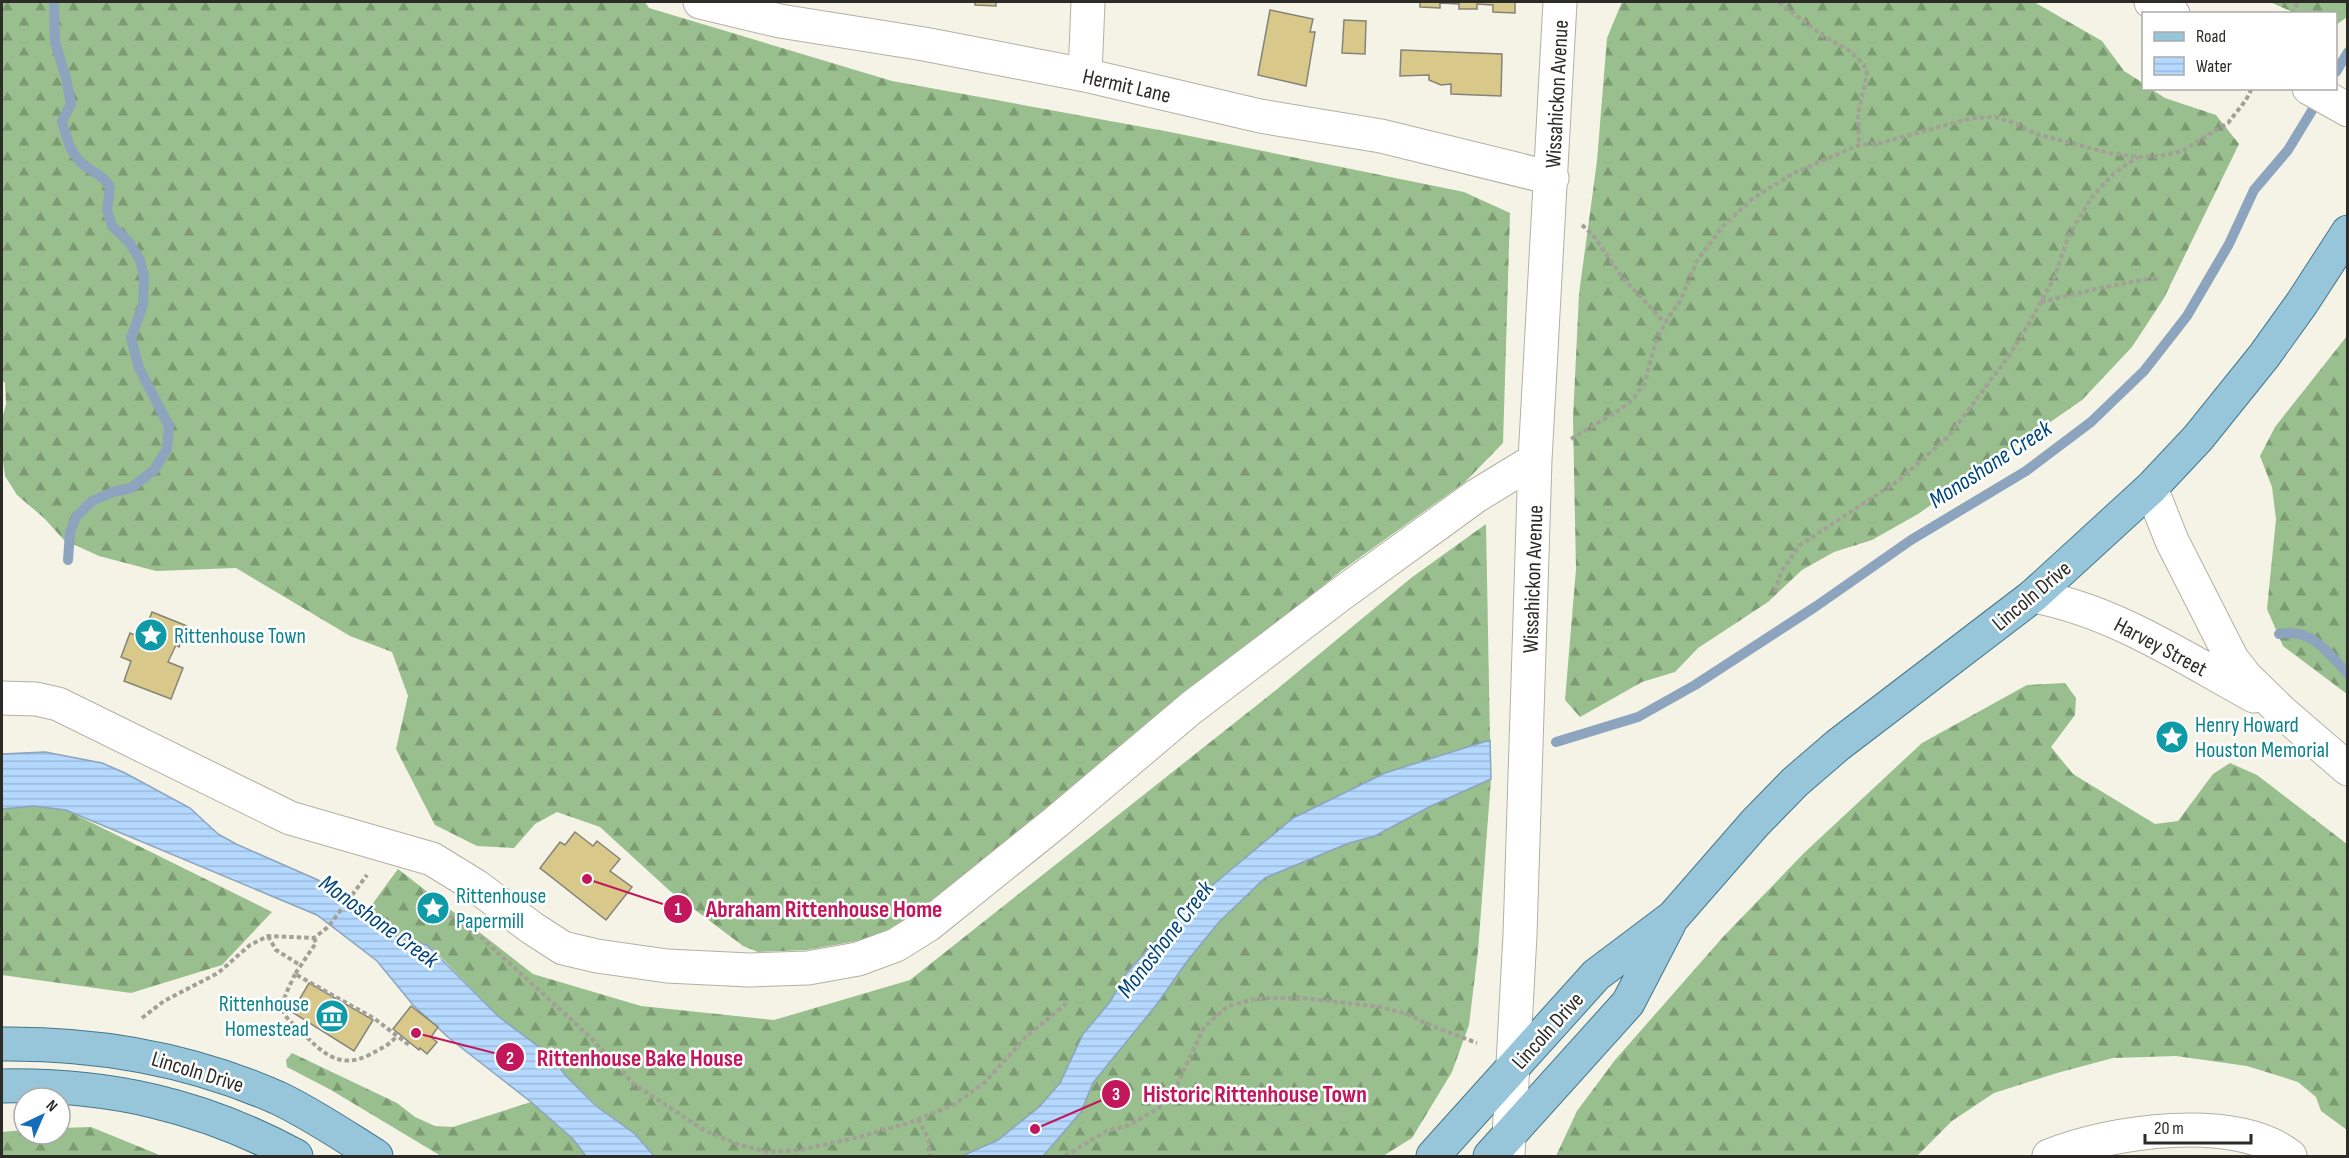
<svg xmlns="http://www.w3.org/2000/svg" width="2349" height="1158" font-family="'Sofia Sans Condensed',sans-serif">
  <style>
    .forest { fill: url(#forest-firs) }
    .water { fill: url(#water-rules); stroke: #8ca4be; stroke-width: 1.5 }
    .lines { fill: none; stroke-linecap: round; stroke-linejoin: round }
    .stream { stroke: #8ca4be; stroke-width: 10 }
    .building { fill: #d8c98b; stroke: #868378; stroke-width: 1.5 }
    .minor-casing { stroke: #b3b0a5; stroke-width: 35 }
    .major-casing { stroke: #44778c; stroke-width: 35 }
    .path { stroke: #a2a097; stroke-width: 4; stroke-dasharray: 4.5 3; stroke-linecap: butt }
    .minor { stroke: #fff; stroke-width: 33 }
    .major { stroke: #97c6da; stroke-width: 33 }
    .labels { text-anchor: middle; stroke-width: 5; stroke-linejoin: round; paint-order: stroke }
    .street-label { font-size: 22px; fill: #2d2b27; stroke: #fff }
    .culture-label { font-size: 22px; fill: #0d838f; stroke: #fff; text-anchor: start }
    .water-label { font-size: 24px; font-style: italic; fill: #00477e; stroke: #fff }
    .leader { fill: none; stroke: #c2185b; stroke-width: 2 }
    .callout-dot { fill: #c2185b; stroke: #fff; stroke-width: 2 }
    .mark-label { font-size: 18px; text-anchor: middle; font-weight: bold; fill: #fff }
    .callout-label { font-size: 24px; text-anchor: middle; font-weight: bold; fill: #c2185b; stroke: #fff; stroke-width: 5; stroke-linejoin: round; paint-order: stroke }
  </style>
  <defs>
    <pattern id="forest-firs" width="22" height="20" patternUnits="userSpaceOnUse" patternTransform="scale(1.5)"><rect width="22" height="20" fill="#98bf8d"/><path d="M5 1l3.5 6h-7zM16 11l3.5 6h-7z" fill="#7c9b73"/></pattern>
    <pattern id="water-rules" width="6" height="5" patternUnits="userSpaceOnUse" patternTransform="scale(1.5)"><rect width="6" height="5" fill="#b4d8fe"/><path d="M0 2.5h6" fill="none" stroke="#9bbada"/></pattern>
  </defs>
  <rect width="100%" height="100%" fill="#f5f3e6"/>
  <path class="forest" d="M2,2h643l4,6 243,73 278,51 294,60 46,21 -7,230 -38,39 -124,89 -374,304 -59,43 -34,20 -67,12 -49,2 -15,-6 -73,-55 -70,-64 -43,-15 -22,12 -21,24 -37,-2 -42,-21 -39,-76 12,-53 -16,-44 -42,-16 -114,-68 -80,3 -57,-15 -35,-16 -20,-22 -27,-23 -12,-19 -3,-22v-35l4,-15 -1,-21 -3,-3z
    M1622,2h412l68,39 22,30 19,12 1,5 7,1 14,9 51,17 23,29 -75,154 -32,49 -50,53 -164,114 -46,26 -38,12 -32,18 -34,32 -70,46 -23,24 -33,10 -62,35 -15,-17 11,-131 -3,-150 6,-125 18,-133 10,-123z
    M2270,2h77v15l-11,8v-11l-41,-1z
    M2347,336v358l-64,-48 -16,-37 9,-90 -4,-32 -12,-31 15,-29z
    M1486,524l4,216 -105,33 -92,45 -102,85 -65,71 -16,28 -27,32 -23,49 -21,24 -41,33 -36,16h-308l-19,-22 -38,-28 -32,-31 -14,-19 -52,-39 -62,-64 -10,-8 -25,-5 -37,-26 33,-45 135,105 108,32 133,14 136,-40 366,-290 135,-112z
    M2065,683l11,15 -1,17 -24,32 22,27 82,50 23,-3 35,-47 17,-11 27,12 90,69v286l-26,-19 -5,-14 -18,-15 -51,-16 -71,-10 -63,2 -56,15 -63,20 -42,28 -35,35h-361l21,-45 38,-51 108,-123 81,-84 118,-110 105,-58z
    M1491,779l-13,172 -9,74 -17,47 -40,66 -29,18h-340l38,-44 12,-29 64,-79 31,-44 31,-38 46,-44 84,-35 26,-7 56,-30z
    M34,806l32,4 206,102 -50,53 -91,28 -129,-18v-166z
    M292,1053l105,50 18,14 20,9 18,1 78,-25 42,37 13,17h-145l-110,-66 -44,-23 -1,-7z
    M91,1127l71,29h-160v-24l22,-2v4h36v-6z"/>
  <path class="water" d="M1490,740l1,39 -60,27 -56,30 -26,7 -84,35 -46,44 -31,38 -31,44 -64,79 -12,29 -38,44h-81l36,-16 41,-33 21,-24 23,-49 27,-32 16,-28 30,-34 35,-37 102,-85 92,-45z
    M45,752l57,11 23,10 65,35 28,26 18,10 82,36 28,17 19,17 37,26 25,5 72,72 52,39 14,19 31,31 39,28 19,22h-68l-13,-17 -42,-37 -82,-64 -36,-33 -36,-44 -60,-46 -251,-105 -32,-4 -32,3v-55z"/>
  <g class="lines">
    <path class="stream" d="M54,2l1,40 11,36 5,26 -9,17c5,19 9,36 26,47 11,8 14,7 22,19l-3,23 5,16 17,16 11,18 4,18 -1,27 -12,33 8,30 30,58 -2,23 -13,21 -23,18 -18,4 -21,9 -16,16 -6,15 -2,28
      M2336,72l12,-20
      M2279,634c34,-6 48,18 69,40
      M1556,742l82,-25 57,-32 120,-78 96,-67 115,-69 65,-49 53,-51 43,-55 42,-72 25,-54 34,-40 31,-51"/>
  </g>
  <path class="building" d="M975,2h21v4l-21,-1z
    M1420,2h95v11l-22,-1v-7l-16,-1v5h-18v-5l-19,-1v5l-20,-1z
    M1270,10l43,9 -3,13h5l-9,54 -48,-11z
    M1344,20l22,1 -1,33 -23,-1z
    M1401,50l101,4 -1,42 -50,-2v-10l-10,1 -12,-5v-5l-29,1z
    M152,612l35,14 -8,21 -3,-2 -8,17 15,6 -12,31 -47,-18 7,-20 -10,-4 9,-24 12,5z
    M575,832l18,14 4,-5 23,18 -10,12 22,16 -26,33 -66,-52 20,-26 5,3z
    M309,983l64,37 -19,31 -62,-39z
    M411,1006l27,21 -7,10 6,5 -10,12 -7,-6 -1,2 -26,-21z"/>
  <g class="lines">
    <defs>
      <path id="minor" d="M700,2l80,19 144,23 161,31 175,41 121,20 171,42
        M2151,2l22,12
        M1085,75l3,-73
        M2309,88l39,22
        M2151,488l21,53 60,118 15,19 35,34 66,57
        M2033,596c81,15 150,61 221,100
        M2,698l34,1 22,5 232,114 142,41 44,27 56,42 31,20 34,8 70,10 82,4 59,-2 50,-9 38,-14 32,-20 128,-103 135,-114 150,-114 135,-98 59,-36
        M1508,1155l12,-220 15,-475 25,-458
        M2049,1156c61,-25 186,-43 241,0"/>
      <path id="major" d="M2,1044c95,-1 188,15 276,54 34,16 66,38 98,58
        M2,1086c106,-2 200,19 294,70
        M1433,1156l163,-181 77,-58 82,-94 40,-41 43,-37 195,-149 118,-108 47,-50 66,-82 38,-53 46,-71
        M1490,1156l138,-153 41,-79"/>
    </defs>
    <use href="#minor" class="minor-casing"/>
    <use href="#major" class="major-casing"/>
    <path class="path" d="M1779,2l44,34 27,15 14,14 3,9 -9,41 1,30
      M2292,14l6,-12
      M1582,225l11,10 29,42 43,46
      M2041,302l59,-14 59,-11
      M1571,439l50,-30 13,-11 11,-16 11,-41 9,-18 15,-22 17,-40 26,-35 29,-27 42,-26 65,-28 21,-2 92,-25 23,-1 19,6 22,11 73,19 30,4 22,-1 21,-5 46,-28 18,-23 6,-12
      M1775,592l6,-20 19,-27 98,-64 50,-44 60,-80 21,-33 25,-46 15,-43 23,-38 22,-24 24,-16
      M431,903l52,36 108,99 43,46 70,46 36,15 28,7 32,-2 55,-12 54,-15 46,-19 30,-22 41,-45 42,-35
      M268,936l8,14 24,15
      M314,938l2,5 -21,31 80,45 34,26
      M295,974c-4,10 -13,24 -12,35 1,9 12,16 18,22 20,21 38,39 68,24 11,-6 19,-9 27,-18
      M142,1018l22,-17 54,-28 32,-28 18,-9 46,2 14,-11 39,-52
      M918,1119l11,21 1,16
      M1065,1156l42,-25 22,-6 30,-17 17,-21 28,-60 24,-21 31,-8h44l78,9 26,7 25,12 45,17"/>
    <use href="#minor" class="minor"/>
    <use href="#major" class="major"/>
  </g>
  <defs>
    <symbol id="sight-disc" viewBox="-11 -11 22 22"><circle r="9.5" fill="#0f9aa8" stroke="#fff"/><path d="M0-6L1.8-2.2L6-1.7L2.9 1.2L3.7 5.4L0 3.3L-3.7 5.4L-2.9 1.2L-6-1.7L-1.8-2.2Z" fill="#fff"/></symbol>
    <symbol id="museum-disc" viewBox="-11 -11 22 22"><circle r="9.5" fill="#0f9aa8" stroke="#fff"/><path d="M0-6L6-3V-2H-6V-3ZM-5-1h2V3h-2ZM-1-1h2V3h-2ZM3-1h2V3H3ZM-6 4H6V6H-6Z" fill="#fff"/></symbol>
  </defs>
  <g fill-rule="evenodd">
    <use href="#sight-disc" x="132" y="616" width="38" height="38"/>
    <use href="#sight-disc" x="2153" y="718" width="38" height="38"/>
    <use href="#sight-disc" x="414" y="889" width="38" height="38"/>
    <use href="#museum-disc" x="313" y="997" width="38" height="38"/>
  </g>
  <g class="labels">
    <g class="street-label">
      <text transform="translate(1127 85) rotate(13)" y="8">Hermit Lane</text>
      <text transform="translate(1556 94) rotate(-87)" y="8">Wissahickon Avenue</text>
      <text transform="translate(1532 579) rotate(-88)" y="8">Wissahickon Avenue</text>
      <text transform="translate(2031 595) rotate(-40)" y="8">Lincoln Drive</text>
      <text transform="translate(2161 646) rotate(28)" y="8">Harvey Street</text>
      <text transform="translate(1547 1030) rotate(-48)" y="8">Lincoln Drive</text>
      <text transform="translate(198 1071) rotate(17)" y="8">Lincoln Drive</text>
    </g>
    <g class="culture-label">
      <text x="174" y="643">Rittenhouse Town</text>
      <text x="2195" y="732">Henry Howard<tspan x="2195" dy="25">Houston Memorial</tspan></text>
      <text x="456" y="903">Rittenhouse<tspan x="456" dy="25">Papermill</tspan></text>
      <text x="309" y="1011" text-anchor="end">Rittenhouse<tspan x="309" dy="25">Homestead</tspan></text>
    </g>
    <g class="water-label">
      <text transform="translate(1990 464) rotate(-33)" y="8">Monoshone Creek</text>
      <text transform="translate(379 921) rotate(36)" y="8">Monoshone Creek</text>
      <text transform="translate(1165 939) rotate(-52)" y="8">Monoshone Creek</text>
    </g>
  </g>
  <path class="leader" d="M587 879L678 909M416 1033L510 1057M1035 1129L1116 1094"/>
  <g class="callout-dot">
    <circle cx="587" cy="879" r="6"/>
    <circle cx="416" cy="1033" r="6"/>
    <circle cx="1035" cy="1129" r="6"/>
    <circle cx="678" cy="909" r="15"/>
    <circle cx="510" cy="1057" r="15"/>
    <circle cx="1116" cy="1094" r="15"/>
  </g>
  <g class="mark-label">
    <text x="678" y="915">1</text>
    <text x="510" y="1064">2</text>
    <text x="1116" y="1100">3</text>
  </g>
  <g class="callout-label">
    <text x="824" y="917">Abraham Rittenhouse Home</text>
    <text x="640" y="1066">Rittenhouse Bake House</text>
    <text x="1255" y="1102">Historic Rittenhouse Town</text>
  </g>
  <rect width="2349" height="1158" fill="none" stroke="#2d2b27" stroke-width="6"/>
  <rect x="2142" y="12" width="195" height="78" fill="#ffffff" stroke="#abaaa9" stroke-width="1.5"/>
  <rect x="2154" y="32" width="30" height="9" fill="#97c6da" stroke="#abaaa9" stroke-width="1.5"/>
  <text x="2196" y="42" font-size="18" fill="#2d2b27">Road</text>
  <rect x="2154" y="57" width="30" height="18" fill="url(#water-rules)" stroke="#abaaa9" stroke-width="1.5"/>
  <text x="2196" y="72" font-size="18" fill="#2d2b27">Water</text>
  <g transform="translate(42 1116) rotate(44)"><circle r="28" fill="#ffffff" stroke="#abaaa9" stroke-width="1.5"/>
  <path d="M0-4.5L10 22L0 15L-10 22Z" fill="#156dba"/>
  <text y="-9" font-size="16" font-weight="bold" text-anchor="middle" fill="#2d2b27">N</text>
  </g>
  <path d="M2145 1134v9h106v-9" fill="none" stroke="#2d2b27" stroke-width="3"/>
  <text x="2154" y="1134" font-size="18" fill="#2d2b27" stroke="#ffffff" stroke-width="4.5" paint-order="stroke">20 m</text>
</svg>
